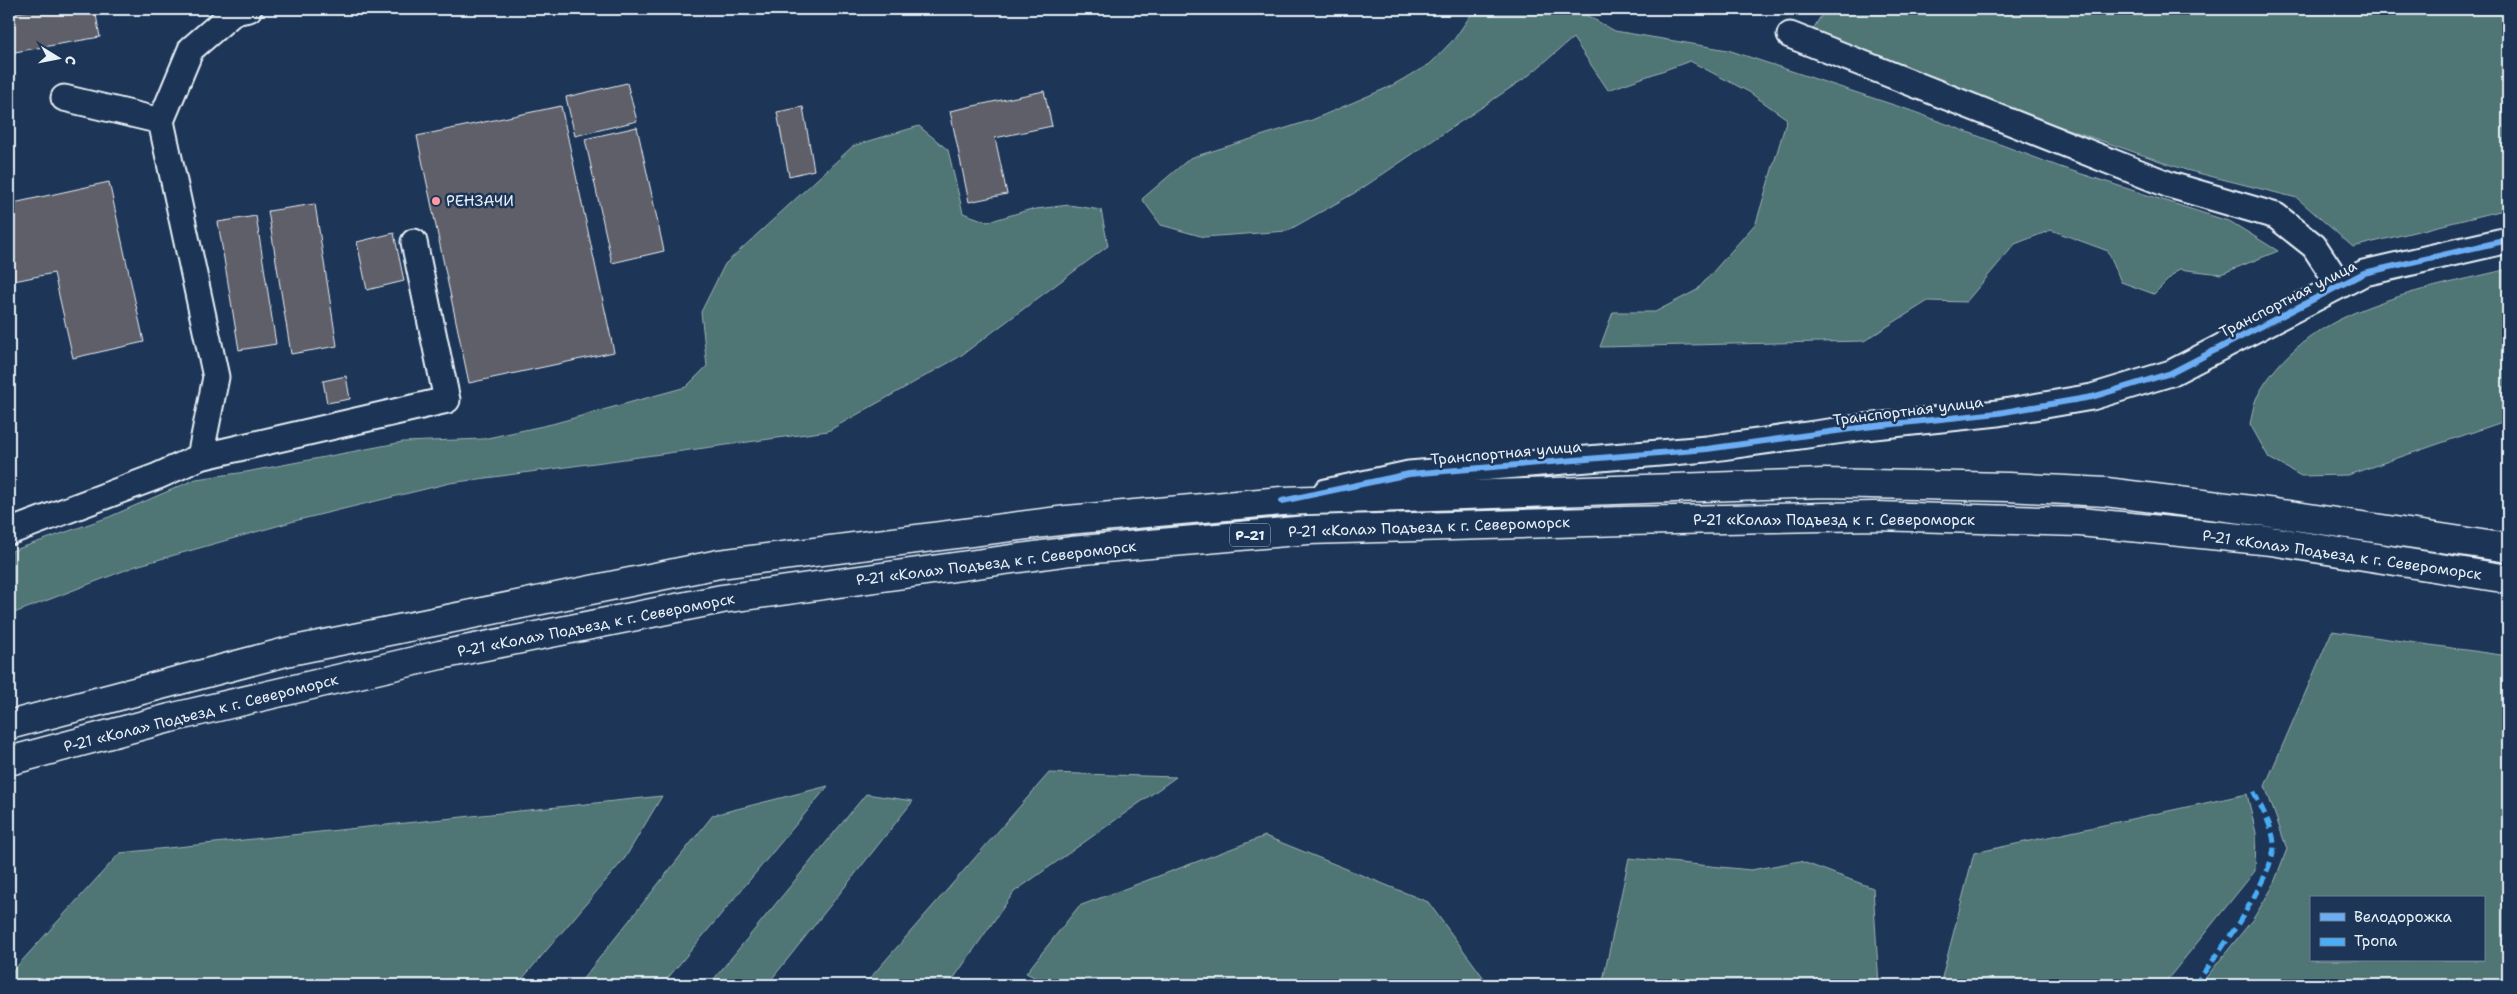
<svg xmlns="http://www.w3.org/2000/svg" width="2517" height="994" font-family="'Shantell Sans',sans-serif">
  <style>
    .green { fill: #507475; stroke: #9cb2b6; fill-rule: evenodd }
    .building { fill: #5f5e69; stroke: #e8f1f8 }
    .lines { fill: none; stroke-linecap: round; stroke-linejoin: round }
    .minor-casing { stroke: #e8f1f8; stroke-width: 29 }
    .major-casing { stroke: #e8f1f8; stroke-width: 31 }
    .minor { stroke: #1d3557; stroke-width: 25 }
    .major { stroke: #1d3557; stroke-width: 28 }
    .quiet { stroke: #49aef6; stroke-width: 5; stroke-dasharray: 10 5; stroke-linecap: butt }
    .cycleway-casing { stroke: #1d3557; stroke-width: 9 }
    .cycleway { stroke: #6dadf4; stroke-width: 6 }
    .poi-dot { fill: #ff9aa2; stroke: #1d3557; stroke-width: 2 }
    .labels { text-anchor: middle; stroke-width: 5; stroke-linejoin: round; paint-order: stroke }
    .shield { fill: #1d3557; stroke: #abb9c8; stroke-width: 1 }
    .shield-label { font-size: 14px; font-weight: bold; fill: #e8f1f8 }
    .poi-label { font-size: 15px; fill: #e8f1f8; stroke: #1d3557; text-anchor: start }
    .street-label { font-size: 15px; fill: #e8f1f8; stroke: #1d3557 }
  </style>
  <rect width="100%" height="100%" fill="#1d3557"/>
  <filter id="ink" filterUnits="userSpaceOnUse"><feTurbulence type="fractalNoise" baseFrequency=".02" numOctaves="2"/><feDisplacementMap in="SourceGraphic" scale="10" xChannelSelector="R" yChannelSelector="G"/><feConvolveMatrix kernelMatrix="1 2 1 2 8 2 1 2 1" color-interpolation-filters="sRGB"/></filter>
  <g filter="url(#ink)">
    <path class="green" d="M1475,9h100l40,22 113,19 184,61 148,56 171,55 47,29 -57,23 -42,-5 -25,25 -33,-12 -13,-31 -57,-21 -36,14 -49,58 -38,-1 -64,40 -264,6 13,-35h42l42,-22 59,-67 31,-104 -38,-27 -59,-31 -82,29 -35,-52 -45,38 -170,115 -71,40 -83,6 -43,-12 -19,-26 48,-41 122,-38 77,-33 41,-23 25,-26z
      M1825,9h683v200l-155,38 -56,-49 -111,-28 -136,-47 -238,-92z
      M919,126l29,24 15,63 25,9 40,-12 41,-5 32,5 7,36 -149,111 -131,74 -378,52 -152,37 -162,46 -127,49v-63l100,-35 87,-38 50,-7 157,-30 80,-3 69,-15 134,-37 21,-21 -6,-54 24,-48 128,-118z
      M2504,270l4,1v149l-160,55 -47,1 -32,-18 -19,-34c2,-8 3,-18 6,-25 46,-91 159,-107 248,-129z
      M2332,631l176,25v329h-308l53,-66 19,-31 15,-39 -22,-63zM2311,898h172v62h-172z
      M1049,773l127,4 -162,115 -65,93h-85z
      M828,786l-166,199h-84l135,-170z
      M866,794l47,7 -146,184h-58z
      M2247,794l9,39 -1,38 -92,114h-223l34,-132z
      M662,796l-37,62 -108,127h-508v-10l111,-122z
      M1265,836l163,66 61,83h-439l-24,-12 53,-67z
      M1629,858l122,12 49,-9 73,27 6,97h-277z"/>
    <path class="building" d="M41,9h54l5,28 -91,16v-39z
      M627,83l10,38 -62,15 -9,-39z
      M1044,91l8,35 -57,12 12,56 -38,8 -19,-91z
      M561,106l53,246 -145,31 -52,-247z
      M803,107l11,63 -25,6 -12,-64z
      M637,127l27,124 -52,12 -27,-124z
      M109,182l35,160 -71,16 -19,-85 -45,9v-78z
      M315,204l22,142 -46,8 -23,-143z
      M256,216l20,128 -37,6 -21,-128z
      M394,233l10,48 -37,9 -10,-48z
      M346,376l4,23 -23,4 -4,-22z"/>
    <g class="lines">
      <defs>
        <path id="minor" d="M1790,35l380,150 106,31 38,30 25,38
          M64,98l97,23
          M200,457l247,-57 -33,-158
          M1326,492l83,-18 298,-25 158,-22 133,-14 94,-16 79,-24 193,-100 144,-33
          M9,532l149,-56 42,-19 16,-80 -55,-256 30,-72 43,-37 15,-3"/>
        <path id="major" d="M9,725l281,-74 429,-87 348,-44 215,-19 542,-18 184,4 98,5 169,21 233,35
          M9,761l161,-43 270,-63 282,-56 349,-48 237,-21 317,-9 250,-5 205,6 191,19 237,38"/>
      </defs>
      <use href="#minor" class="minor-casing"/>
      <use href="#major" class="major-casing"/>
      <use href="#minor" class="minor"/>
      <use href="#major" class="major"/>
      <path class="quiet" d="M2194,985c20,-23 82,-112 80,-141 -1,-18 -14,-38 -21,-54"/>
      <defs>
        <path id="cycleway" d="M1282,501l127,-27 298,-25 158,-22 133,-14 94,-16 79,-24 193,-100 144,-33"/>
      </defs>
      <use href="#cycleway" class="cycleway-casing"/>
      <use href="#cycleway" class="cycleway"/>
    </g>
  </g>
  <circle class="poi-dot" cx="436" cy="201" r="5"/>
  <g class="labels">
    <rect class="shield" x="1230" y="523.5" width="40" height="23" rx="4"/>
    <g class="shield-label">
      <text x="1250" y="540">Р-21</text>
    </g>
    <g class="poi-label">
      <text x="446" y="206">РЕНЗАЧИ</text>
    </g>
    <g class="street-label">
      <text transform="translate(2288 299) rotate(-27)" y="5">Транспортная улица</text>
      <text transform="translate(1908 411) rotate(-7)" y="5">Транспортная улица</text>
      <text transform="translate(1506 453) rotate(-5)" y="5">Транспортная улица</text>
      <text x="1834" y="525">Р-21 «Кола» Подъезд к г. Североморск</text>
      <text transform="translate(1429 527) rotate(-2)" y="5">Р-21 «Кола» Подъезд к г. Североморск</text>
      <text transform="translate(2342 555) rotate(8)" y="5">Р-21 «Кола» Подъезд к г. Североморск</text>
      <text transform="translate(996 563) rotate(-7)" y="5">Р-21 «Кола» Подъезд к г. Североморск</text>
      <text transform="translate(596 625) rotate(-11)" y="5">Р-21 «Кола» Подъезд к г. Североморск</text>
      <text transform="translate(201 713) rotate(-14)" y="5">Р-21 «Кола» Подъезд к г. Североморск</text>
    </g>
  </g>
  <rect width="2517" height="994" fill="none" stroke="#1d3557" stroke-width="30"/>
  <rect x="15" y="15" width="2487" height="964" fill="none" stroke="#e8f1f8" stroke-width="2" filter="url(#ink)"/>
  <rect x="2310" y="896" width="175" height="65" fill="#1d3557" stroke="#6e8097"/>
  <rect x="2320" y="913" width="25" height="8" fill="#6dadf4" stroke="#6e8097"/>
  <text x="2354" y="922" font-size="15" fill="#e8f1f8">Велодорожка</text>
  <rect x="2320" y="938" width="25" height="8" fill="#49aef6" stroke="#6e8097"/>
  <text x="2354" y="946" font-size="15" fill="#e8f1f8">Тропа</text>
  <g transform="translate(58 58) rotate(100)" stroke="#1d3557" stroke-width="4" paint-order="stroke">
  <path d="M0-4L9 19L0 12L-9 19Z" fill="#e8f1f8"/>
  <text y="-8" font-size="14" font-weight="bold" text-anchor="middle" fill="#e8f1f8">С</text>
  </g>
</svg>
